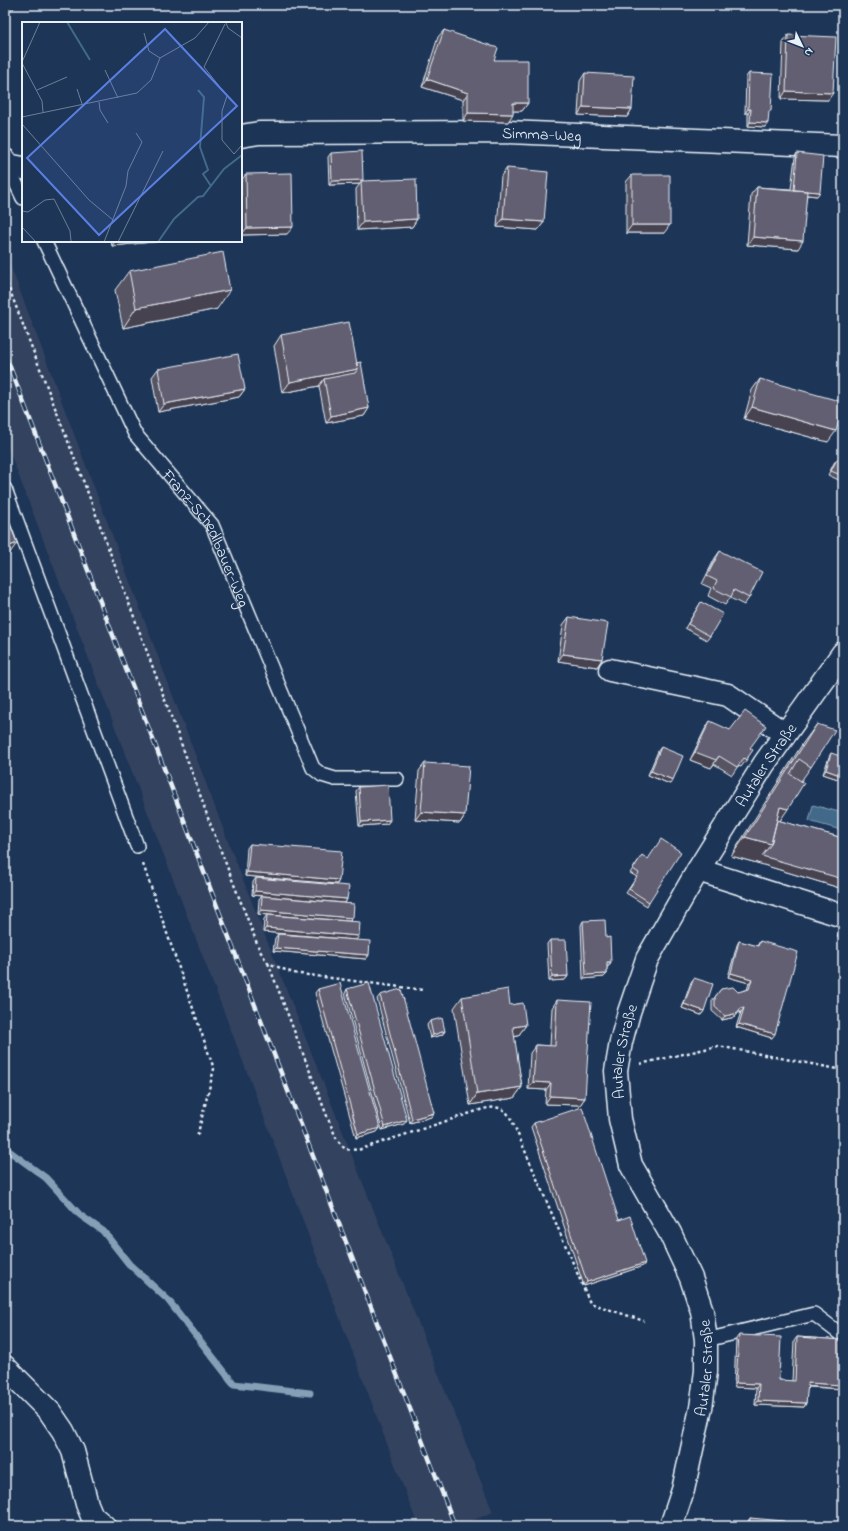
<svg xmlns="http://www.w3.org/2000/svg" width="848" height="1531" font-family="'Indie Flower',sans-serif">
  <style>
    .built { fill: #32425f }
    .water { fill: #42698a; stroke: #849fb6 }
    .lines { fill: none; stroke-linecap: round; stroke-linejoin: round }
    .stream { stroke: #849fb6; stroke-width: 7 }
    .service-casing { stroke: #e8f1f8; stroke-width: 16 }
    .minor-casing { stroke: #e8f1f8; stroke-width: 25 }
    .secondary-casing { stroke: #e8f1f8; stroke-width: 25 }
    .path { stroke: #e8f1f8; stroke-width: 2.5; stroke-dasharray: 3 3; stroke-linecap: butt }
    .service { stroke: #1d3557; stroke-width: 13 }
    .minor { stroke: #1d3557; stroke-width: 22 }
    .secondary { stroke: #1d3557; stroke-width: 22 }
    .rail-casing { stroke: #e8f1f8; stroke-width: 4.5 }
    .rail { stroke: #1d3557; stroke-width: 3; stroke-dasharray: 9; stroke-linecap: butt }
    .wall { fill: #565262; stroke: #e8f1f8 }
    .shaded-wall { fill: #464250; stroke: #e8f1f8 }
    .building { fill: #645f72; stroke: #e8f1f8 }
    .labels { text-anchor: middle; stroke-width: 3; stroke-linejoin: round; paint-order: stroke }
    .street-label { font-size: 16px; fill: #e8f1f8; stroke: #1d3557 }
    .inset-river { fill: none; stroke: #42698a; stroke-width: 2 }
    .inset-road { fill: none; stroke: #6e8097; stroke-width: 1 }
    .view { fill: #5a7fe2; fill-opacity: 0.15; stroke: #5a7fe2; stroke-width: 2 }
    .inset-edge { fill: none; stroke: #e8f1f8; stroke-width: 2 }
  </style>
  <rect width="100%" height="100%" fill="#1d3557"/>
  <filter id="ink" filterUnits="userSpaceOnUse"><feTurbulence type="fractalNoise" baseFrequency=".025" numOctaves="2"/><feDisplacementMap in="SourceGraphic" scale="8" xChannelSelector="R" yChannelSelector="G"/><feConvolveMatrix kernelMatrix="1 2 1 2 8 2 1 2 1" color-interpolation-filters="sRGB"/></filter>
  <g filter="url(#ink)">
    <path class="built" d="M5,251l224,593 264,668 -33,14h-42l-170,-451 -243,-635z"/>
    <path class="water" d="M813,805l30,8v8l-2,9 -32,-9z"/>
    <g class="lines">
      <path class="stream" d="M5,1148l41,30 34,37 23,16 26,33 39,36 66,84 76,9"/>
      <defs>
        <g id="service">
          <path d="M7,165l16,33"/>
          <path id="s1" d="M44,241l91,193 77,91 101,243 9,7 13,4h62"/>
          <path d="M5,489l132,357"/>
          <path d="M706,1340l108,-26 29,22"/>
        </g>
        <g id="minor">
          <path id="s2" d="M241,136l18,-3 249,-1 335,14"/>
          <path d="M5,160l2,5 16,3"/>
          <path d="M610,670l118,25 57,39"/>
          <path d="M698,870l145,46"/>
          <path d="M5,1367l45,45 13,19 10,20 14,53 5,12 12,10"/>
        </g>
        <g id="secondary">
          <path id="s3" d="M671,1526l12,-36 18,-82 5,-37v-31l-4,-29 -11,-33 -21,-45 -39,-68 -11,-46 -4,-48 5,-29 8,-30 18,-53 51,-89 66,-106 79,-111"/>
        </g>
      </defs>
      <use href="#service" class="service-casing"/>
      <use href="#minor" class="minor-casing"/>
      <use href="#secondary" class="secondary-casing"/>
      <path class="path" d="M5,278l81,210 111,298 11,32 52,133 8,12 25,10 130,17
        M143,864l71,205 -17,68
        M268,963l59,153 10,24 8,9 13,1 125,-41c18,-4 23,-1 31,16l76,178 54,18
        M640,1064l78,-18 125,24"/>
      <use href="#service" class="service"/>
      <use href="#minor" class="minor"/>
      <use href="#secondary" class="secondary"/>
      <defs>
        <path id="rail" d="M5,354l450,1172"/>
      </defs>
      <use href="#rail" class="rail-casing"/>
      <use href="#rail" class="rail"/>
    </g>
    <path class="wall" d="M444,30l50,30 34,43 -6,8h-9l-5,11 -45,-1v-21l-41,-13 16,-50z
      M788,35l40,65 -47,-1 2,-56z
      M585,73l47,36 -5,8 -49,-2 2,-34z
      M749,73l19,41 -3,13 -17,-1v-13h-3l1,-36z
      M331,153l31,28 55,38 -5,8 -55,3 -1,-41 4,-5 -31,1 -1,-28z
      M797,153l20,43 -10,-1 -9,54 -51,-4 4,-51 6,-7 34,2 4,-32z
      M507,168l37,54 -6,8 -41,-3 4,-51z
      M246,174l41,60 -46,1v-54z
      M632,175l32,58h-38v-51z
      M111,241h52l-51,5z
      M129,271l88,38 -94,19 -8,-38z
      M281,335l75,28 13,45 -5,8 -38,7 -7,-37 -37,7 -8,-47z
      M158,369l87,20 -6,8 -81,15 -6,-35z
      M760,379l68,63 -84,-23 8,-29z
      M837,459l6,3v20l-15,-7 6,-12z
      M843,524v7l-3,-2z
      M720,551l29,47 -5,7 -14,-7 -5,7 -17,-9 3,-8 -9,-4 13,-26z
      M701,602l9,34 -3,4 -22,-12z
      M569,617l33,42 -5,8 -39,-6 5,-36z
      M710,721l41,27 -3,10 -7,9 -3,-1 -6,9 -18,-11 -3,4 -21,-8 15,-31z
      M817,724l-6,43 -10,14 -21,40 63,17v51l-86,-26 -26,-7 72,-113z
      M661,747l9,37 -22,-9 10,-24z
      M831,753l9,22 -2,4 -15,-5 6,-17z
      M425,763l40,52 -5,8 -45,-3 4,-49z
      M359,787l31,33 -3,4 -28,2 -3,-35z
      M250,844l89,36 -2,4 -92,-8 2,-28z
      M642,855l7,47 -2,4 -21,-13 11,-16 -7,-4z
      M256,878l91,21 -2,4 11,37 -93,-8 1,-13 3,-4 -9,-1 1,-14 3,-4 -10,-1 1,-13z
      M583,921l23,17 3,28h-2v8l-3,3 -21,2 -2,-54z
      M843,922v17l-6,-2 4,-12z
      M278,934l91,21 -3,4 -93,-8 2,-13z
      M550,940l18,36 -3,4 -16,1 -2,-37z
      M739,941l18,5 3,-5 12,97 -36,-11 5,-15h-2l-4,5 -13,3 -10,-9v-10l9,-12 17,3 9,-2 2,-7 -21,-6 9,-32z
      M694,978l10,33 -3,4 -19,-7 9,-26z
      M318,989l62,139 -3,4 -21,6 -41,-145z
      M347,989l57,135 -22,6 -37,-137z
      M380,995l54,118 -3,4 -21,6 -33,-124z
      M462,997l48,8 16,20 -8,11 -4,1 8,50 -8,11 -44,7 -16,-97z
      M557,1000l28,98 -5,7 -35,-1 1,-14 -18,-1 2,-36 6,-8 14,1 2,-38z
      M430,1021l15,10 -3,4 -12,3 -3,-13z
      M534,1123l85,97 26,43 -2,3 -59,20 -53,-159z
      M739,1335l40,45 13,1 2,-40 3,-4 46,3v49l-36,-2 -1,16 -2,4 -49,-2 1,-17 -22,-1 2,-48z
      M750,1518l33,8h-38z"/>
    <path class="shaded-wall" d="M5,5h11l-3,4 -8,2z
      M427,79l41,14 -5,7 -41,-13z
      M786,91l47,2 -5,7 -47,-1z
      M513,103h15l-6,8h-14z
      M583,107l49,2 -5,8 -49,-2z
      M748,109h3l-3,4h-3z
      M468,113l45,1 -5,8 -45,-1z
      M750,122l18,1 -3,4 -17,-1z
      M363,180l-3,4 -31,1 3,-4z
      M794,190l26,2 -3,4 -26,-3z
      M417,219l-5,8 -55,3 6,-8z
      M503,219l41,3 -6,8 -41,-3z
      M632,225h38l-6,8h-38z
      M293,227l-6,7 -46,1 6,-7z
      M753,237l50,4 -5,8 -51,-4z
      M115,241h48l-51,5z
      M230,290l-13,19 -94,19 13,-20z
      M358,369l-8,11 -26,-1 -5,7 -37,7 8,-11z
      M245,389l-6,8 -81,15 6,-8z
      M752,407l84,24 -8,11 -84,-23z
      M369,408l-5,8 -38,7 5,-7z
      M17,543l-10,14 -2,1v-10z
      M563,654l39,5 -5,8 -39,-6z
      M695,752l24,4 -8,12 -21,-8z
      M826,770l14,5 -2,4 -15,-5z
      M651,771l22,9 -3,4 -22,-9z
      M780,807l8,2 -13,19z
      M421,812l44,3 -5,8 -45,-3z
      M390,820l-3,4 -28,2 2,-4z
      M745,837l26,7 72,35v10l-86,-26 -26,-7z
      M247,872l92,8 -2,4 -92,-8z
      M255,891l92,8 -2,4 -93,-8z
      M261,910l92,8 -3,3 -92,-7z
      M266,928l93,8 -3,4 -93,-8z
      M840,933l3,1v5l-6,-2z
      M276,948l93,7 -3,4 -93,-8z
      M607,962h4l-2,4h-5z
      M731,973l21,6 -3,4 -21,-6z
      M607,974l-3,3 -21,2 3,-4z
      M568,976l-3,4 -16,1 3,-4z
      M684,1004l20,7 -3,4 -19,-7z
      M741,1008h3l-3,4h-3z
      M738,1013l-3,4 -13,3 3,-4z
      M739,1024l36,10 -3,4 -36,-11z
      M526,1025l-8,11 -13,2 8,-11z
      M445,1031l-3,4 -12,3 3,-3z
      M533,1082l18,1 -5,7 -18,-1z
      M522,1087l-8,11 -44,7 7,-11z
      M550,1096l35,2 -5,7 -35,-1z
      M434,1113l-3,4 -21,6 2,-4z
      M407,1120l-3,4 -22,6 3,-3z
      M380,1128l-3,4 -21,6 2,-4z
      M645,1263l-2,3 -59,20 3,-4z
      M736,1383l23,1 -3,4 -22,-1z
      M808,1383l35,2v4l-38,-3z
      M758,1401l48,2 -2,4 -49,-2z"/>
    <path class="building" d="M444,30l54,18 -4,12h34v43h-15v11l-45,-1v-20l-41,-14z
      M788,35l48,2 -3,56 -47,-2z
      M585,73l49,3 -2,33 -49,-2z
      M749,73l24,1 -2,37h-2l-1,12 -18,-1 1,-13h-3z
      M362,151l1,29 -31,1 -1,-28z
      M797,153l26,3 -3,36 -26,-2z
      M507,168l41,4 -4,50 -41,-3z
      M292,173l1,54 -46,1 -1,-54z
      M632,175h38v50h-38z
      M416,179l1,40 -54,3 -2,-41z
      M757,187l50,4 -4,50 -50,-4z
      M223,252l7,38 -94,18 -7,-37z
      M349,322l9,47 -68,13 -9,-47z
      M238,354l7,35 -81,15 -6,-35z
      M361,362l8,46 -38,8 -7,-37 31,-6 3,-4 -2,-6z
      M760,379l83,23v4l-7,25 -84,-24z
      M837,459l6,3v14l-12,-5z
      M5,512l12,31 -12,5z
      M720,551l42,21 -13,26 -15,-8 -3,7 -18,-9 4,-7 -10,-5z
      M701,602l22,12 -13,22 -22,-12z
      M569,617l39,6 -6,36 -39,-5z
      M745,711l21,15 -16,22 3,2 -7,10 -2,-2 -7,9 -18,-11 -3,4 -21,-8 15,-31 20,9z
      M817,724l18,6 -24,37 -12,-8 -9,15 14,9 -16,26 -8,-2 -9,37 -26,-7z
      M661,747l22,9 -10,24 -22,-9z
      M831,753l12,4v11l-3,7 -14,-5z
      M425,763l44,3 -4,49 -44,-3z
      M388,785l2,35 -29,2 -2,-35z
      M777,820l66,18v41l-81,-23 9,-12z
      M661,839l20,13 -32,50 -20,-13 10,-16 -6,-4 9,-14 6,4z
      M250,844l92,7 -3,29 -92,-8z
      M256,878l93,8 -2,13 -92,-8z
      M262,896l92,8 -1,14 -92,-8z
      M267,915l93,7 -1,14 -93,-8z
      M605,920l1,18 4,-1 1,25h-4v12l-21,1 -3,-54z
      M843,924v10l-3,-1z
      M278,934l92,7 -1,14 -93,-7z
      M550,940h16l2,36 -16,1z
      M739,941l19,5 2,-5 38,11 -23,82 -36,-10 5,-16h-3l-3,5 -13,3 -10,-9v-10l6,-8 12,-2 5,5 11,-3 3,-10 -21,-6z
      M694,978l19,6 -9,27 -20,-7z
      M340,983l40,145 -22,6 -40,-145z
      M369,983l38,137 -22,7 -38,-138z
      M401,989l33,124 -22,6 -32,-124z
      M508,989l2,16 13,-2 3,22 -13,2 9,60 -45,7 -15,-97z
      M557,1000l34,2 -6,96 -35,-2 1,-13 -18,-1 3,-37 19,1z
      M442,1018l3,13 -12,4 -3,-14z
      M582,1107l37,113 11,-4 15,47 -58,19 -53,-159z
      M739,1335l42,2 -2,43 16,1 2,-44 46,3v45l-35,-2 -2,20 -48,-2 1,-17 -23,-1z
      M750,1518l34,3 -1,5h-34z"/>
  </g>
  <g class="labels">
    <g class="street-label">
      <text dy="6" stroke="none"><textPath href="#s2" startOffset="301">Simma-Weg</textPath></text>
      <text dy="6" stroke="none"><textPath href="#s1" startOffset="341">Franz-Schedlbauer-Weg</textPath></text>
      <text dy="6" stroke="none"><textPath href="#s3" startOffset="822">Autaler Straße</textPath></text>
      <text dy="6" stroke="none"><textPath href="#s3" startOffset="498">Autaler Straße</textPath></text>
      <text dy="6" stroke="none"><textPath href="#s3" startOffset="162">Autaler Straße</textPath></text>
    </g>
  </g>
  <g transform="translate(22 22)">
    <rect width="220" height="220" fill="#1d3557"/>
    <path class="inset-river" d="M45,0l23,38M176,68l6,7 -4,50 8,23 -5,4 8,12M136,220l16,-23 24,-22 5,-1 21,-27 18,-14"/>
    <path class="inset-road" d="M204,1l2,5 14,10M203,2l-21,43 23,29 -5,15v29l12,14 8,-9M122,11l5,18 11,7M0,40l18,-40M0,41l20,38 1,11M83,48l13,28M55,67l5,15M15,68l30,-13M77,80l1,8 8,13M0,95l115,-24 14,-13 9,-22 35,-20 14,-16M0,102l67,76 24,20M0,189l6,1 17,-12 9,-1 16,32 1,10M0,205l14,15M34,220h16M82,220l22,-56 2,-15 14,-29 -6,-9M96,220l45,-91"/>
    <path class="view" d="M143,7l72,77 -138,129 -72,-77z"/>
    <rect width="220" height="220" class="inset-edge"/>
  </g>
  <rect width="848" height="1531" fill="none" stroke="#1d3557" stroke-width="20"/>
  <rect x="10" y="10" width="828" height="1511" fill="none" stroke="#e8f1f8" stroke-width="1.5" filter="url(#ink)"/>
  <g transform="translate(802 46) rotate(133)" stroke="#1d3557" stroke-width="3" paint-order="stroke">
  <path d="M0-3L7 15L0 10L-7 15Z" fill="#e8f1f8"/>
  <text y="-6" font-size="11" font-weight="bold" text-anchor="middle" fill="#e8f1f8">N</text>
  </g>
</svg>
